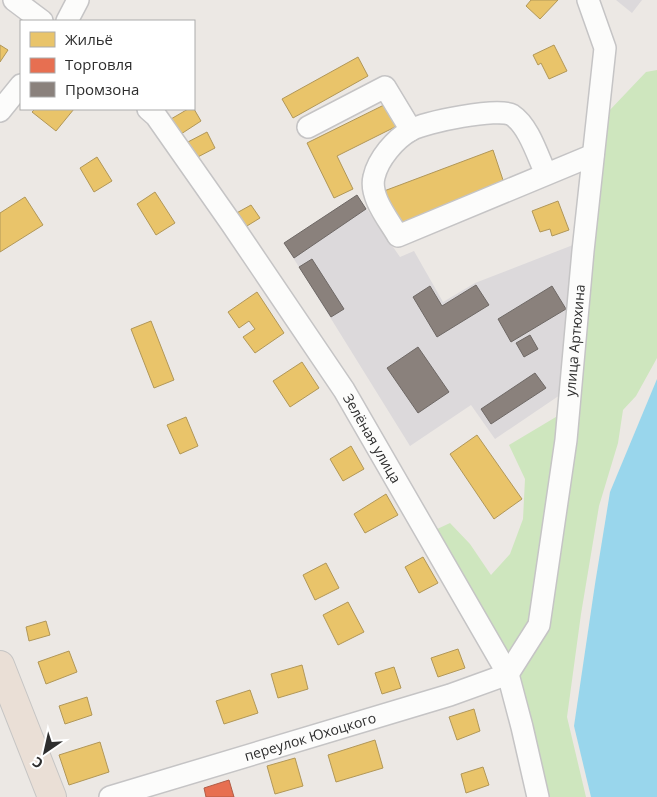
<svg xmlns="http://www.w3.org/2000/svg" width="657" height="797" font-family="'Open Sans',sans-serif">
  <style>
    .industrial { fill: #dcd9db }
    .green { fill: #cee6be }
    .water { fill: #99d6ec }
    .homes { fill: #e9c46a; stroke: #b19758 }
    .shops { fill: #e76f51; stroke: #b05c46 }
    .industry { fill: #8a817c; stroke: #6e6865 }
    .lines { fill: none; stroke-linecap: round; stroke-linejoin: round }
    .minor-casing { stroke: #c5c4c5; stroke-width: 24 }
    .highway-casing { stroke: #c6c5c4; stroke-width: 30 }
    .minor { stroke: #fcfcfb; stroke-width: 21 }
    .highway { stroke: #eadfd6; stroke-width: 28 }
    .labels { text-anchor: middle; stroke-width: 5; stroke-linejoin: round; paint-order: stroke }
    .street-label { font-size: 14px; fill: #2e2e2e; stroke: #fff }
  </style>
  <rect width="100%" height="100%" fill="#ece8e4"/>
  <path class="industrial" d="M616,0h26l-10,13z
    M357,195l43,62 14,-6 29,51 32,-19 98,-38 -13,150 -65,44 -24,-34 -61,41 -126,-203z"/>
  <path class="green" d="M657,70v288l-21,38 -13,14 -5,33 -19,63 -18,108 -14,103 19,80h-40l-5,-16 -108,-250 17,-8 20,21 21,31 19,-21 13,-35 2,-40 -16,-34 67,-40 32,-293 38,-40z"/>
  <path class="water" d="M657,379v418h-66l-17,-71 21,-142 15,-92z"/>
  <path class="homes" d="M531,0h27l-18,19 -14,-13z
    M0,45l8,5 -8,12z
    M554,45l13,26 -18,8 -8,-16 -3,2 -5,-10z
    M358,57l10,19 -75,42 -11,-19z
    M388,103l11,22 -62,31 16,33 -19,9 -27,-55z
    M35,109h39l-18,22 -24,-19z
    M188,109h6l7,12 -20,13 -10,-15z
    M207,132l8,16 -23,12 -8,-16z
    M493,150l12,36 -108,40 -13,-35z
    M97,157l15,24 -18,11 -14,-24z
    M155,192l20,31 -19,12 -19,-31z
    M25,197l18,28 -43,27v-39z
    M558,201l11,29 -17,6 -2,-7 -10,3 -8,-21z
    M251,205l9,13 -18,11 -9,-14z
    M257,292l27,41 -29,20 -12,-16 12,-8 -6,-8 -10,7 -11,-16z
    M151,321l23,59 -20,8 -23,-59z
    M302,362l17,26 -29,19 -17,-26z
    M186,417l12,29 -18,8 -13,-29z
    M477,435l45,64 -28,20 -44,-65z
    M351,446l13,23 -21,12 -13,-22z
    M386,494l12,21 -33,18 -11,-19z
    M423,557l15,26 -19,10 -14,-26z
    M326,563l13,25 -24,12 -12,-25z
    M348,602l16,30 -26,13 -15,-30z
    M46,621l4,14 -21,6 -3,-14z
    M458,649l7,19 -27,9 -7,-19z
    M69,651l8,21 -31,12 -8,-22z
    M302,665l6,24 -30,9 -7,-24z
    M394,667l7,21 -19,6 -7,-21z
    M250,690l8,23 -34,11 -8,-23z
    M87,697l5,18 -27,9 -6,-18z
    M474,709l6,22 -23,9 -8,-23z
    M375,740l8,28 -47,14 -8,-27z
    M100,742l9,30 -40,13 -10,-30z
    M295,758l8,28 -28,8 -8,-28z
    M483,767l6,18 -23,8 -5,-19z"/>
  <path class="shops" d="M229,780l5,17h-28l-2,-9z"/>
  <path class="industry" d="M357,195l9,14 -72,49 -10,-15z
    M312,259l32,50 -13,8 -32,-50z
    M476,285l13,20 -52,32 -24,-40 17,-11 12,20z
    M552,286l14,23 -55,33 -13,-23z
    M530,335l8,14 -14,8 -8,-14z
    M418,347l31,45 -31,21 -31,-45z
    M535,373l11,15 -55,36 -10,-15z"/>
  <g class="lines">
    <defs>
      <g id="minor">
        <path d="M14,0l28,21"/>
        <path d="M67,21l11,-21"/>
        <path id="s1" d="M148,109l8,7 75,107 113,167 164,284 14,53 16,70"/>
        <path d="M0,111l21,-26"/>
        <path d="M308,127l77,-40 26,43"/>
        <path d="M546,174c-8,-17 -17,-48 -34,-59 -13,-8 -87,7 -101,15 -16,9 -33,29 -37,47 -5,20 15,43 24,59l195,-81"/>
        <path id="s2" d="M508,674l31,-49 27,-185 17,-189 22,-203 -17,-48"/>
        <path id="s3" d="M110,797l340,-102 58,-21"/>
      </g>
      <path id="highway" d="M0,665l52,132"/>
    </defs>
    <use href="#minor" class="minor-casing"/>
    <use href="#highway" class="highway-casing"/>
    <use href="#minor" class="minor"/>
    <use href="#highway" class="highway"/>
  </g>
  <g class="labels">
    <g class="street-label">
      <text dy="5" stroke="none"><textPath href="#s2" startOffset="345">улица Артюхина</textPath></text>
      <text dy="5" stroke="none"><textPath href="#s1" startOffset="399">Зелёная улица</textPath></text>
      <text dy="5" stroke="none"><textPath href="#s3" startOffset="209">переулок Юхоцкого</textPath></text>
    </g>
  </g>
  <rect x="20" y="20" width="175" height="90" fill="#ffffff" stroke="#ababab"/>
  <rect x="30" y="32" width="25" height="15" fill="#e9c46a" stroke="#ababab"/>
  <text x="65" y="45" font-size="15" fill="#2e2e2e">Жильё</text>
  <rect x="30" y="58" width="25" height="15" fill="#e76f51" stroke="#ababab"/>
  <text x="65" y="70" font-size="15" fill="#2e2e2e">Торговля</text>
  <rect x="30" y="82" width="25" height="15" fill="#8a817c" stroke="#ababab"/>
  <text x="65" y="95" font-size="15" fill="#2e2e2e">Промзона</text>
  <g transform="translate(45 752) rotate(214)" stroke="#ffffff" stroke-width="4" paint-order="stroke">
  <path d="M0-4L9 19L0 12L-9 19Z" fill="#2e2e2e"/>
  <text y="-8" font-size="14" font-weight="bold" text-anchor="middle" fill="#2e2e2e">С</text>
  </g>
</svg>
